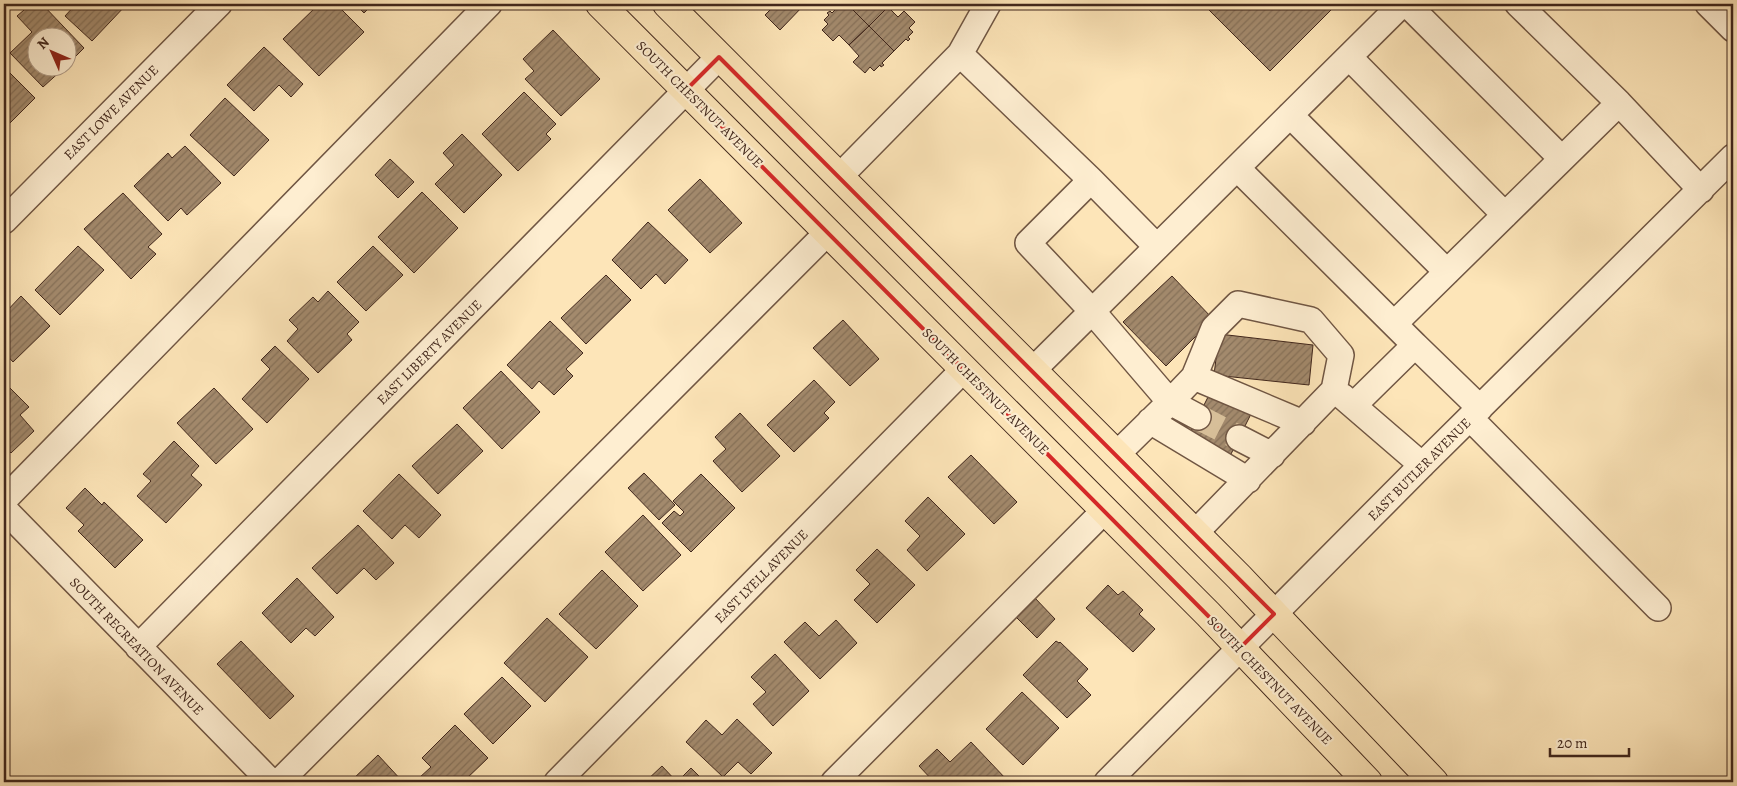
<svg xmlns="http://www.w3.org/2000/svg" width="1737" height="786" font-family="Alegreya,serif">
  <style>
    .building { fill: url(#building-hatch); stroke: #41271c }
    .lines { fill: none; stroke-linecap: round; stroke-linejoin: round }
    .minor-tunnel { stroke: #d7bf99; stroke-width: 25; stroke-dasharray: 25 12; stroke-linecap: butt }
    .minor-casing { stroke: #705643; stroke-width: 28 }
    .major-casing { stroke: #41271c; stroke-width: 30 }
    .minor { stroke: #feeed1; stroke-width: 25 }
    .major { stroke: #fde5b8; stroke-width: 28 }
    .marked { fill: none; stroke: #d62828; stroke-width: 4; stroke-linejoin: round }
    .labels { text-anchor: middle; stroke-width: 4.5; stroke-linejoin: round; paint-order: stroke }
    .street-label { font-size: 14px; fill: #41271c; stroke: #feeed1 }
  </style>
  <defs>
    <pattern id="building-hatch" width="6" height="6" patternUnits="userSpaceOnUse" patternTransform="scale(1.25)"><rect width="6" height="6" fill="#a38a6d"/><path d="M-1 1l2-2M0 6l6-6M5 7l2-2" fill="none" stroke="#867159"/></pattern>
  </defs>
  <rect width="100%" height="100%" fill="#fde5b8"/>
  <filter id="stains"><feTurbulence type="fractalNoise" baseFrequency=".004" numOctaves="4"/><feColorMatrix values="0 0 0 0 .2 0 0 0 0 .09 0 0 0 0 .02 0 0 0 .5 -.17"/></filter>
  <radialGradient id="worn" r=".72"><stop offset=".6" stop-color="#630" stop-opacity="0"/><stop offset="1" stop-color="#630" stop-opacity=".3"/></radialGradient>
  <path class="building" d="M17,4h25l42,44 -16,16v-26h-30v30h26l-21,19 -33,-34 22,-21 -15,-16 7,-6z
    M76,4h51l-35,37 -27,-25z
    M319,4h17l28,28 -45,44 -36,-37z
    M355,4h18l-9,9z
    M776,4h29l-25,26 -15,-15z
    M841,4h6l22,22 -20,19 -10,-10 -6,6 -11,-11 6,-6 -4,-4 5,-5 -2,-2 3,-2 2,2z
    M847,4h38l3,3 -19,19z
    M1203,4h134l-67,67z
    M888,7l10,10 6,-6 11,11 -6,6 4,4 -5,5 2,2 -2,2 -2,-2 -12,12 -25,-25z
    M869,26l25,25 -12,12 2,2 -3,2 -1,-2 -6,6 -4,-4 -5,6 -12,-11 6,-6 -10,-11z
    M553,30l47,49 -39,37 -36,-37 9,-8 -11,-12z
    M264,47l39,37 -12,13 -12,-12 -25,26 -27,-26z
    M9,72l26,26 -31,31v-52z
    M524,92l32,32 -10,10 5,5 -33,32 -36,-37z
    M225,98l44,42 -35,36 -44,-41z
    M462,134l40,41 -38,38 -29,-29 19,-19 -11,-12z
    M185,146l36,37 -34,32 -6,-7 -13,13 -34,-35 34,-33 4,5z
    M390,159l24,23 -16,16 -23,-23z
    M700,179l42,44 -32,30 -42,-43z
    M422,192l36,36 -44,45 -36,-36z
    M123,193l39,41 -14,13 8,7 -25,25 -47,-50z
    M648,222l40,38 -23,24 -9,-10 -15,15 -29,-29z
    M78,246l26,24 -44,45 -25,-25z
    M373,246l30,29 -37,36 -29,-29z
    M606,275l25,25 -45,44 -25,-26z
    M1172,276l41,43 -47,47 -43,-44z
    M328,291l31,31 -12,12 5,6 -34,33 -31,-32 11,-12 -9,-9 24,-23 5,5z
    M21,296l29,30 -37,36 -9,-10v-38z
    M843,320l36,39 -29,27 -37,-38z
    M550,321l33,32 -17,16 7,7 -19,19 -15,-14 -7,8 -25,-24z
    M1219,334l94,11 -4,40 -95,-10z
    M275,346l34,33 -42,44 -25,-24 28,-30 -9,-9z
    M501,371l39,41 -38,37 -39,-41z
    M814,380l21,22 -11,11 5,5 -35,34 -27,-27z
    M4,382l25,25 -9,8 14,16 -23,22 -7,-7z
    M214,388l39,41 -37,35 -39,-41z
    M1210,393l41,21 -23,46 -41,-21z
    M740,413l40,43 -38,36 -29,-31 13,-12 -11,-12z
    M457,424l26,27 -45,43 -26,-28z
    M174,441l25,25 -8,9 11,10 -36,38 -29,-27 14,-15 -8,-7z
    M971,455l46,47 -23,22 -46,-47z
    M644,473l31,32 -16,15 -31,-32z
    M399,474l42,41 -22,23 -14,-13 -13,14 -29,-28z
    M701,474l34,34 -44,44 -29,-29 12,-12 6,5 4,-4 -11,-11z
    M85,488l17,17 2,-3 39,38 -28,28 -37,-37 6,-6 -18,-17z
    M928,497l37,37 -38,37 -20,-21 13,-14 -15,-15z
    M643,515l38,40 -38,36 -38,-39z
    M358,525l36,38 -18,17 -12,-12 -27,26 -25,-26z
    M877,549l38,36 -38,38 -23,-23 16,-16 -14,-14z
    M602,570l36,36 -42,43 -37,-35z
    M297,578l37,39 -19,19 -9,-8 -15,15 -29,-30z
    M1108,585l10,10 5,-4 20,19 -4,4 16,15 -22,23 -47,-44z
    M1034,597l21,22 -18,19 -22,-22z
    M547,618l41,39 -43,45 -41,-39z
    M836,620l21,23 -37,36 -36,-37 21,-20 14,14z
    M241,641l53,55 -24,23 -53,-55z
    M1056,641l3,2 1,-1 28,27 -11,12 14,14 -24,23 -44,-43z
    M775,654l34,37 -36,35 -20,-22 13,-12 -15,-15z
    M502,677l29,29 -38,38 -29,-30z
    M1022,692l37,36 -36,37 -37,-36z
    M737,719l35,34 -21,21 -13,-12 -15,15 -37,-35 20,-22 16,15z
    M455,725l33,33 -25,24h-40l-4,-4 12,-11 -9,-9z
    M971,742l36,38 -3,2h-70l-15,-16 18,-17 13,13z
    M378,755l25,27h-53z
    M662,766l15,16 14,-14 14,14h-60z"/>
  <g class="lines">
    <path class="minor-tunnel" d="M1198,417l41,21"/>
    <defs>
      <path id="minor" d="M1407,4l155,155
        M1518,4l101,99 82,87
        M1708,4l25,25
        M960,54l28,-50
        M1349,57l156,158
        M1290,115l157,157
        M1237,168l178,177
        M840,176l120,-122 131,126 -63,63 64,68 78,91 -54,53
        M1091,180l66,67
        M4,221l215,-217
        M1395,323l224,-220
        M1032,371l370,-367
        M1194,377l109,46
        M1342,396l80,69
        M1354,405l61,-60 65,63
        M1470,418l188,190
        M1150,421l98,59
        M1239,438l33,17
        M4,500l485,-496
        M4,509l267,273
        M1195,533l139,-143 7,-35 -30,-35 -73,-16 -24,24 -20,49 -24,25 28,15
        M138,647l581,-590
        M279,782l549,-550
        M557,782l407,-413
        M834,782l271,-272
        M1107,782l315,-317 311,-308"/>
      <path id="major" d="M600,4l608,610 160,168
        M667,4l572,573 195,205"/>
    </defs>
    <use href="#minor" class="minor-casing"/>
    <use href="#major" class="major-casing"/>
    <use href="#minor" class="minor"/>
    <use href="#major" class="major"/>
  </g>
  <path class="marked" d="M719,57l555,557 -34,34 -554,-558z"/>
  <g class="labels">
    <g class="street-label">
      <text transform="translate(700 104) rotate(45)" y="5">SOUTH CHESTNUT AVENUE</text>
      <text transform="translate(111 112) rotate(-45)" y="5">EAST LOWE AVENUE</text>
      <text transform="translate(429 352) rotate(-45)" y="5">EAST LIBERTY AVENUE</text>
      <text transform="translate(986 391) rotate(45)" y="5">SOUTH CHESTNUT AVENUE</text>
      <text transform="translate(1419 469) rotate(-45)" y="5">EAST BUTLER AVENUE</text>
      <text transform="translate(761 576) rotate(-45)" y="5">EAST LYELL AVENUE</text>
      <text transform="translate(137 646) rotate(46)" y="5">SOUTH RECREATION AVENUE</text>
      <text transform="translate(1270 680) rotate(46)" y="5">SOUTH CHESTNUT AVENUE</text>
    </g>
  </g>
  <rect width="1737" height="786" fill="none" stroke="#fde5b8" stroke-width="20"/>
  <rect x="5" y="5" width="1727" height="776" fill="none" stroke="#41271c" stroke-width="2.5"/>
  <rect x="10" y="10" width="1717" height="766" fill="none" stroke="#41271c"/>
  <g transform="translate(52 52) rotate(315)"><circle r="24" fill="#feeed1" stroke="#b29e89"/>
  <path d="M0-4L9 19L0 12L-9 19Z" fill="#8f2418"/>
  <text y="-8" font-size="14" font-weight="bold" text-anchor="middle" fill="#41271c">N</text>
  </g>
  <path d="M1550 748v8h79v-8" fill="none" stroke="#41271c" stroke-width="2.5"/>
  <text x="1557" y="748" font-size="15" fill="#41271c" stroke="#feeed1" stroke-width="4" paint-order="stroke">20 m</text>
  <rect width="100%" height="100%" filter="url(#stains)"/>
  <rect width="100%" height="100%" fill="url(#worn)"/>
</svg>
